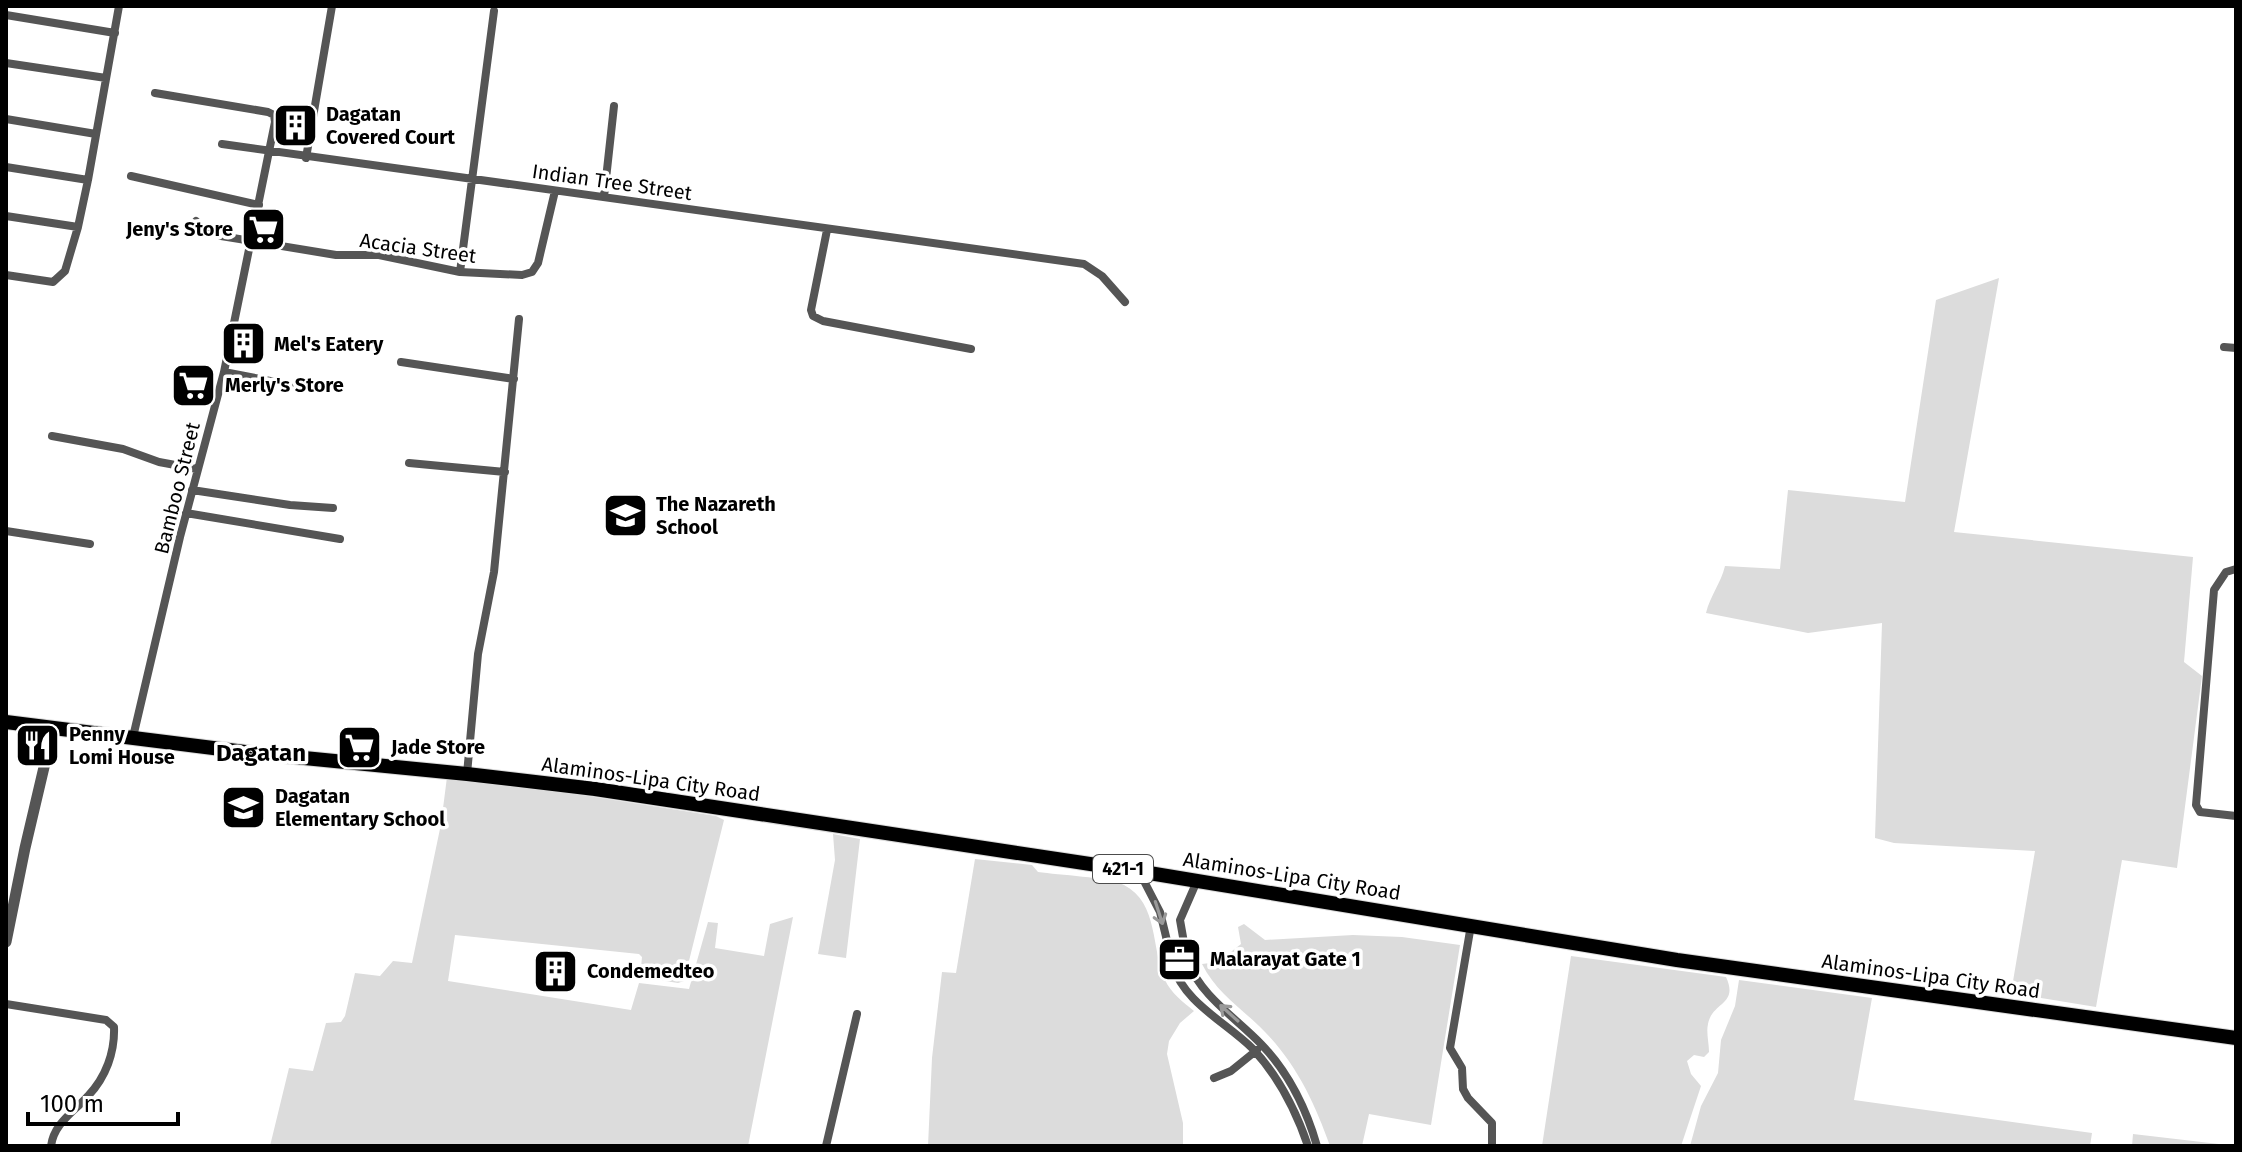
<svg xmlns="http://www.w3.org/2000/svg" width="2242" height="1152" font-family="'Fira Sans',sans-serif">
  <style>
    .green { fill: #dcdcdc }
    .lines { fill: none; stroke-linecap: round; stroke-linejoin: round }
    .primary-casing { stroke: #dbdbdb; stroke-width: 16 }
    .minor { stroke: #555; stroke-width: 8 }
    .tertiary { stroke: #555; stroke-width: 11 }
    .primary { stroke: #000; stroke-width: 14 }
    .oneway { stroke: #999 }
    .labels { text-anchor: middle; stroke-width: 7; stroke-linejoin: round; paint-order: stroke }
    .shield { fill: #fff; stroke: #4c4c4c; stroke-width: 2 }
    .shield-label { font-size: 18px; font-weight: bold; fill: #000 }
    .poi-label { font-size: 20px; font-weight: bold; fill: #000; stroke: #fff; text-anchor: start }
    .street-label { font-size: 20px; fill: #000; stroke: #fff }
    .quarter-label { font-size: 24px; font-weight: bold; fill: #000; stroke: #fff }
  </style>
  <rect width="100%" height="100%" fill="#fff"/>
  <path class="green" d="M1999,278l-45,254 239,25 -9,105 18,14 -25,192 -55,-8 -26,147 -85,-14 24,-142 -141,-8 -19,-5 7,-215 -74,10 -102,-20c4,-17 15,-30 19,-47l55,3 8,-79 117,12 31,-202z
    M447,777l52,5 217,34 8,4 -40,161 -6,2 -38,-6 2,-20 -3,-3 -184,-19 -7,46 183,29 8,-27 50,6 19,-67 10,1 -3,25 49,8 6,-32 23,-7 -45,229h-478l19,-78 24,3 13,-48 15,-1 4,-6 10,-43 25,3 13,-15 19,2 29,-139z
    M833,834l27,5 -14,119 -28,-4 17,-94z
    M975,859l57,6 6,7c21,3 69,5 86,13 35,18 27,64 41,95 6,13 18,22 29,31l-14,12 -11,18 -2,13 16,69v23h-255l4,-88 10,-86 14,1z
    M1244,924l21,16 88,-5 49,2 58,8 -29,180 -62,-11 -7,32h-32c-15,-42 -33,-81 -65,-114 -22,-23 -48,-38 -63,-68l16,-2 23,-18 -3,-17z
    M1571,956l155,21c13,28 -14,25 -18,47 -2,8 1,19 1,28l-5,5 -10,-2 -7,6 4,13 10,12 -20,60h-139z
    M1739,980l133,18 -18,102 238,33 -2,13h-400l11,-40 17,-33 3,-33 14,-34z
    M2133,1134l103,12h-104z"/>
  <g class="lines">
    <defs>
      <path id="primary" d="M6,722l247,31 214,21 128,15 548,83 534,88 559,78"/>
    </defs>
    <use href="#primary" class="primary-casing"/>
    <path class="minor" d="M6,15l109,18
      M6,63l100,15
      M6,119l90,15
      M222,144l862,120 18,12 23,26
      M306,158l26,-152
      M6,167l82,13
      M131,176l128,29
      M604,197l10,-91
      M6,216l72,11
      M196,221l7,8 18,7 115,19h43l81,17 62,3 10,-3 6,-9 17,-72
      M827,230l-16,80 2,6 10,5 148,28
      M460,272l34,-261
      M6,275l47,7 12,-11 13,-44 10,-47 31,-174
      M2224,347l12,1
      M401,362l113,17
      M224,372l93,18
      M52,436l71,13 36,13 38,7
      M409,463l96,9
      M192,490l98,15 43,3
      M186,513l154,26
      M6,531l84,13
      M2236,569l-10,3 -12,18 -18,215 4,7 36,4
      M133,737l47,-200 44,-165 51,-250 -1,-7 -6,-3 -113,-19
      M467,774l11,-120 16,-82 25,-253
      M1143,872l2,11 15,29 11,45
      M1471,925l-21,123 12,20 1,21 5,9 24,25v23
      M1186,954l-6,-34 17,-39
      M1188,962c13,34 48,56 73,82 28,29 45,64 56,102
      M1173,965c10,37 54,58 80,84 26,28 43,62 55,97
      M6,1004l100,16 8,7c1,25 -8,50 -26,69 -14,16 -34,27 -37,50
      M1214,1078l17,-7 26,-21
      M826,1146l31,-132"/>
    <path class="tertiary" d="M6,942l19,-94 28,-119"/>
    <use href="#primary" class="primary"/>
  </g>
  <defs><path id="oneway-shaft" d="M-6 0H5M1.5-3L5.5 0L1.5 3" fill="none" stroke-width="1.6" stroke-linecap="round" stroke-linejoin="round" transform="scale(2)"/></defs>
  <g class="oneway">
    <use href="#oneway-shaft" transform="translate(1159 913) rotate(72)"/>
    <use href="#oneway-shaft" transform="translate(1229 1013) rotate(-138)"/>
  </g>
  <defs>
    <symbol id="building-square" viewBox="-11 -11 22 22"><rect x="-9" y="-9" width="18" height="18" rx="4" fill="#000" stroke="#fff"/><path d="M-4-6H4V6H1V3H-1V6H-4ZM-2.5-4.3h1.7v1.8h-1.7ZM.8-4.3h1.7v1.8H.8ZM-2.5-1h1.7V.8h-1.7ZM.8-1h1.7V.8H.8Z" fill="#fff"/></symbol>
    <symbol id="supermarket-square" viewBox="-11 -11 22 22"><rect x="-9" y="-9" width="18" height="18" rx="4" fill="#000" stroke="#fff"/><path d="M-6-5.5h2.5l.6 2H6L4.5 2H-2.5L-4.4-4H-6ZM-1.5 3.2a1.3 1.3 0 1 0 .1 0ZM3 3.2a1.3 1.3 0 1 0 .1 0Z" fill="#fff"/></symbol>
    <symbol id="school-square" viewBox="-11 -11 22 22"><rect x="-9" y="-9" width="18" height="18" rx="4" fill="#000" stroke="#fff"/><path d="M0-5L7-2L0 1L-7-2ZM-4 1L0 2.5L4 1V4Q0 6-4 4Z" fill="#fff"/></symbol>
    <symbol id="restaurant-square" viewBox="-11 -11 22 22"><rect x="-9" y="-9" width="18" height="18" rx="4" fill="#000" stroke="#fff"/><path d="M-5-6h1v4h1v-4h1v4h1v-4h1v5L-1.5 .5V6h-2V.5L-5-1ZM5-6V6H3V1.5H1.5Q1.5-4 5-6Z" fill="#fff"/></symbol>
    <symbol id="office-square" viewBox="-11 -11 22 22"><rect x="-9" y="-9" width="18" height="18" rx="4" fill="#000" stroke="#fff"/><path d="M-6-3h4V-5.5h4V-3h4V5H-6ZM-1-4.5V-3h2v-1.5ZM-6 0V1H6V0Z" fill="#fff"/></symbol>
  </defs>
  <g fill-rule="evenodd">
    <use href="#building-square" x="270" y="100" width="51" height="51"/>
    <use href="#supermarket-square" x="238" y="204" width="51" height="51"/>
    <use href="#building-square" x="218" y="318" width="51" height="51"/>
    <use href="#supermarket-square" x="168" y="360" width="51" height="51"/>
    <use href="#school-square" x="600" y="490" width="51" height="51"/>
    <use href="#restaurant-square" x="12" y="720" width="51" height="51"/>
    <use href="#supermarket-square" x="334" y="722" width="51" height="51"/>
    <use href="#school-square" x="218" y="782" width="51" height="51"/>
    <use href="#office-square" x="1154" y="934" width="51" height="51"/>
    <use href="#building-square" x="530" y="946" width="51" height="51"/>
  </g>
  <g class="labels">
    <rect class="shield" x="1093" y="855" width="60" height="28" rx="6"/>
    <g class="shield-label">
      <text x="1123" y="875">421-1</text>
    </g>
    <g class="poi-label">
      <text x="326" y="121">Dagatan<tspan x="326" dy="23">Covered Court</tspan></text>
      <text x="233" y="236" text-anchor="end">Jeny's Store</text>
      <text x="274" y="351">Mel's Eatery</text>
      <text x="225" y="392">Merly's Store</text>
      <text x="656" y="511">The Nazareth<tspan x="656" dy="23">School</tspan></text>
      <text x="69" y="741">Penny<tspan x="69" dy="23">Lomi House</tspan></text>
      <text x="391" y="754">Jade Store</text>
      <text x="275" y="803">Dagatan<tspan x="275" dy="23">Elementary School</tspan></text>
      <text x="1210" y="966">Malarayat Gate 1</text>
      <text x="587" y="978">Condemedteo</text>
    </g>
    <g class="street-label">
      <text transform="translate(612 182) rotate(8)" y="7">Indian Tree Street</text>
      <text transform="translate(418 248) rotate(8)" y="7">Acacia Street</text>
      <text transform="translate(177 488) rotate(-76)" y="7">Bamboo Street</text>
      <text transform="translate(651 779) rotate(8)" y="7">Alaminos-Lipa City Road</text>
      <text transform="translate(1292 876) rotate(9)" y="7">Alaminos-Lipa City Road</text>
      <text transform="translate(1931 976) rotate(8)" y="7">Alaminos-Lipa City Road</text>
    </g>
    <g class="quarter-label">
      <text x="261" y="761">Dagatan</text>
    </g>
  </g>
  <rect width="2242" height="1152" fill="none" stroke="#000000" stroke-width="16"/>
  <path d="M28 1112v12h150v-12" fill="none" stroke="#000000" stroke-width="4"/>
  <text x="40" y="1112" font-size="24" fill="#000000" stroke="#ffffff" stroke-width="6" paint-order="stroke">100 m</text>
</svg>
